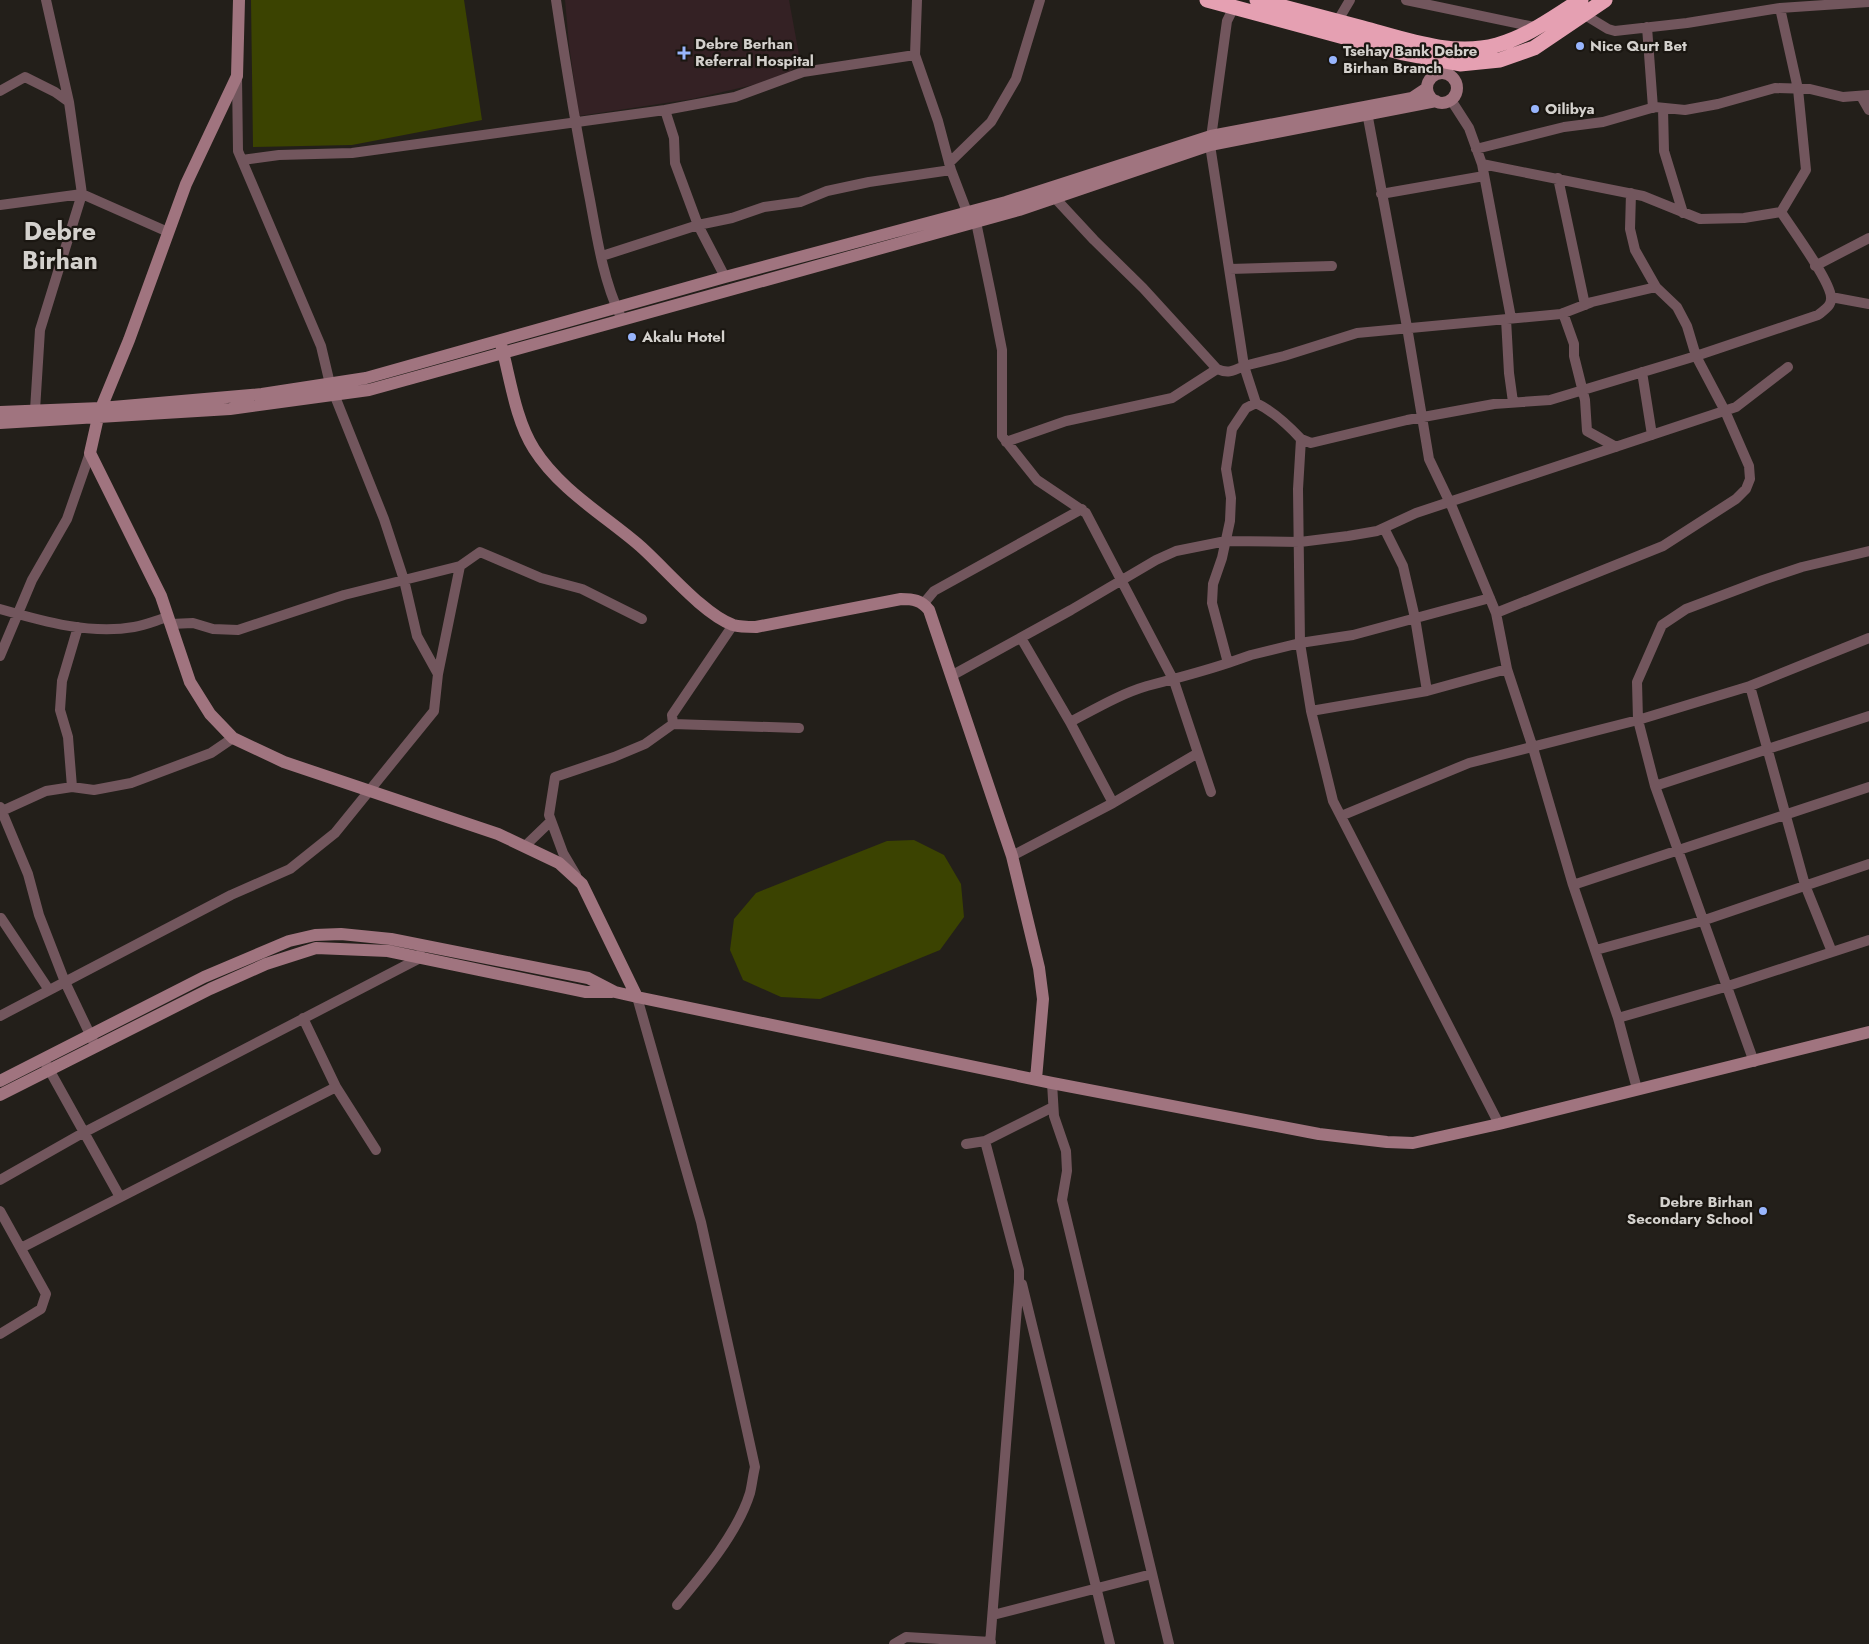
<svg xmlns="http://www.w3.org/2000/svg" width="1869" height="1644" font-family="Jost,sans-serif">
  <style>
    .medical { fill: #342124 }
    .green { fill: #3b4301 }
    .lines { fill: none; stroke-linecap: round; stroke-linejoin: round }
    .street { stroke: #72565d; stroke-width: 10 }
    .secondary { stroke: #a0747f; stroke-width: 12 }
    .highway { stroke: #e5a0b2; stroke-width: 15 }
    .poi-dot { fill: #98b5fd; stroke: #1a1611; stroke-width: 2 }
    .labels { text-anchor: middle; stroke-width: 4.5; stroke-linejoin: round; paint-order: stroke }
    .poi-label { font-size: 15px; font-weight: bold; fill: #d4d1cd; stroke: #1a1611; text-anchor: start }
    .town-label { font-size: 25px; font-weight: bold; fill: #d4d1cd; stroke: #1a1611 }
  </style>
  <rect width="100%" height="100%" fill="#231f1a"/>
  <path class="medical" d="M565,0h224l11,60 -9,11 -34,13 -65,15 -113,17 -10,-71z"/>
  <path class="green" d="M251,0h213l18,120 -130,25 -99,2z
    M914,840l30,15 17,29 3,33 -24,33 -120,49 -39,-2 -38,-17 -13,-30 4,-31 22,-26 131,-52z"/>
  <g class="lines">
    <path class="street" d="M46,0l23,102
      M556,0c10,67 21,134 34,200 7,38 13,79 30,115
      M917,0l-2,55 23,66 13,49 16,42 9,10 15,72 11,56v86l35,44 49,33 88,168 37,111
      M1406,0l133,28
      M1780,8l18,81 8,81 -25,42
      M1580,12l28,17 7,2 72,-8 93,-15 89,-6
      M1337,22l13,-22
      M1647,27l6,81
      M0,91l25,-14 30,15 14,10 13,92 86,38
      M1861,96l8,14
      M1451,100l18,28 13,36 29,154
      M1366,107l41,220 22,132 23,48 44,106 11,56 26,79 40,137 45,133 19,71
      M1663,108l1,43 19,62
      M665,110l70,-13 68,-25 112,-17
      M1476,149l88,-22 39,-5 52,-15 30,3 33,-6 57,-16 35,1 33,8 26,-2
      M242,160l37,-5 73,-2 313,-43 9,28 1,25 23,62 27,52
      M949,163l42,-41 25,-43 24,-79
      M1558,178l27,127
      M1381,194l103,-18
      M1055,198l39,42 49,48 74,81c11,5 16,2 27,-3l-34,-221 17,-124 7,-14
      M0,205l82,-11 -42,136 -5,80
      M602,256l96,-31 34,-7 32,-11 36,-5 27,-11 42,-9 82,-12
      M1815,266l54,-28
      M1230,269l102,-3
      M1831,297l38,7
      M1563,313l11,31v12l11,44 2,31 29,16
      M1506,319l3,54 4,29
      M1642,372l10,63
      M1256,403l-12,-37 40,-10 73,-23 204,-19 31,-12 64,-15
      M1301,439c-13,-14 -28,-28 -45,-36l-10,5 -14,21 -6,40 5,29 -1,23 -8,37 -9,26 -1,19 16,60 23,-8 49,-12 -2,-154 3,-50 10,4 96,-23 87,-16 56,-4 146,-44 122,-41c6,-5 14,-9 13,-18 -1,-17 -39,-68 -50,-85l-37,6 -44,1 -57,-23 -161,-32
      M1006,442l60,-21 106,-23 45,-29
      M1384,528l19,38 12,52 12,73
      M1869,551l-67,16 -39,13 -77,29 -24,16 -25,57 1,38 112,-34 119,-48
      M460,566l20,-14 61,26 41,11 60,30
      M1490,598l-137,37 -53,8 11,68 22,90 166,323
      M924,603l10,-12 148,-82
      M0,609c42,12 90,26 134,18 12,-2 23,-7 34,-10
      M1496,613l167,-67 73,-47 10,-10 4,-10 -1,-13 -24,-55 -29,-55 -9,-30 -10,-19 -21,-20 -21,-37 -5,-21 1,-36
      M171,624l22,-1 20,6 25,1 106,-35 60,-15 -20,-61 -54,-135 -9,-38 -83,-195 -1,-74
      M1021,638l49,84 43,81
      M0,656l32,-76 35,-61 23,-66
      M951,676l120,-66 85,-50 20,-9 50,-10 74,1 48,-6 29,-5 39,-18 320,-106 52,-40
      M1750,686l55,199 27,67
      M1311,711l116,-20 80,-22
      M1070,722c25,-13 50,-28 77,-36 27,-7 54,-14 81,-23
      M673,724l-1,-9 61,-90
      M1655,786l214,-70
      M72,787l22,3 37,-7 80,-30 22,-15
      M0,807l28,67 11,41 26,67 31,65
      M2,811l44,-20 26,-4 -4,-50 -8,-27 2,-29 16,-54
      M1341,816l128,-53 169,-43 17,66 99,276
      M525,846l26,-25
      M1012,856l101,-53 85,-50
      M576,875l-13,-22 -14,-38 6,-38 59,-20 31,-13 28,-20 126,4
      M1573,885l296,-98
      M1,918l48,72
      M1596,950l106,-29 167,-57
      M637,997l64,225 54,245c-2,8 -3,18 -5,26 -12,39 -47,81 -73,112
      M0,1016l231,-121 59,-26 45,-36 99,-122 4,-37 -21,-38 -13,-56 56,-14 -22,108
      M303,1018l33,69 40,63
      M1618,1018l107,-31 144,-47
      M46,1064l74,133
      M1052,1083l2,33 12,35 1,20 -5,29 107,444
      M985,1141l34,129v12l-29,362
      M966,1144l19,-3 68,-34
      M0,1180l81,-46 339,-176v-4
      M0,1211l46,83 -5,15 -41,25
      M21,1248l315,-161
      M1022,1284l88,360
      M993,1615l159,-41
      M894,1644l12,-7 85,5"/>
    <path class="secondary" d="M239,0l-2,76 -51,108 -57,156 -30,73 -9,40 71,143 29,86 20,32 23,24 51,24 214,72 61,29 23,21 55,113
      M1427 88a15 15 0 1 1 30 0a15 15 0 1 1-30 0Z
      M501,344c9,33 14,75 33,105 26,41 70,66 106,97 25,22 63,68 93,79 7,2 15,2 23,2l145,-28c12,0 20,1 28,11l83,246 27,112 4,31 -7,80
      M0,412l101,-4 161,-14 104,-16 359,-101 281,-75 205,-66 201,-38 15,-10
      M0,423l230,-14 139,-19 650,-180 191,-65 226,-44
      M0,1081l204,-104 85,-36 26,-6 26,-1 50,5 197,39 27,14 22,5 415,86 267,51 68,8 26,1 86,-19 370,-92
      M0,1095l210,-106 56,-25 50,-16 72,3 198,41h26"/>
    <path class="highway" d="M1207,0l196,53 57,11 40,-4 34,-12 71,-48
      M1257,0c35,9 71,19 106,28 44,12 90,29 134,17 32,-9 56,-28 84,-45"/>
  </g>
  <g class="poi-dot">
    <circle cx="1580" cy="46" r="5"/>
    <path d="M681.5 45.5h5v5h5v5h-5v5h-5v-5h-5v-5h5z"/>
    <circle cx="1333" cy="60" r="5"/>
    <circle cx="1535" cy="109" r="5"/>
    <circle cx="632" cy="337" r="5"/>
    <circle cx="1763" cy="1211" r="5"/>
  </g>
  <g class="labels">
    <g class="poi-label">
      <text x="695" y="49">Debre Berhan<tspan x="695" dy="17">Referral Hospital</tspan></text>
      <text x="1590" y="51">Nice Qurt Bet</text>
      <text x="1343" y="56">Tsehay Bank Debre<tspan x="1343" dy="17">Birhan Branch</tspan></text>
      <text x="1545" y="114">Oilibya</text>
      <text x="642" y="342">Akalu Hotel</text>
      <text x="1753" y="1207" text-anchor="end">Debre Birhan<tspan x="1753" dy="17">Secondary School</tspan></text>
    </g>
    <g class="town-label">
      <text x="60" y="240">Debre<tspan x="60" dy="29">Birhan</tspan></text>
    </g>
  </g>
</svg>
